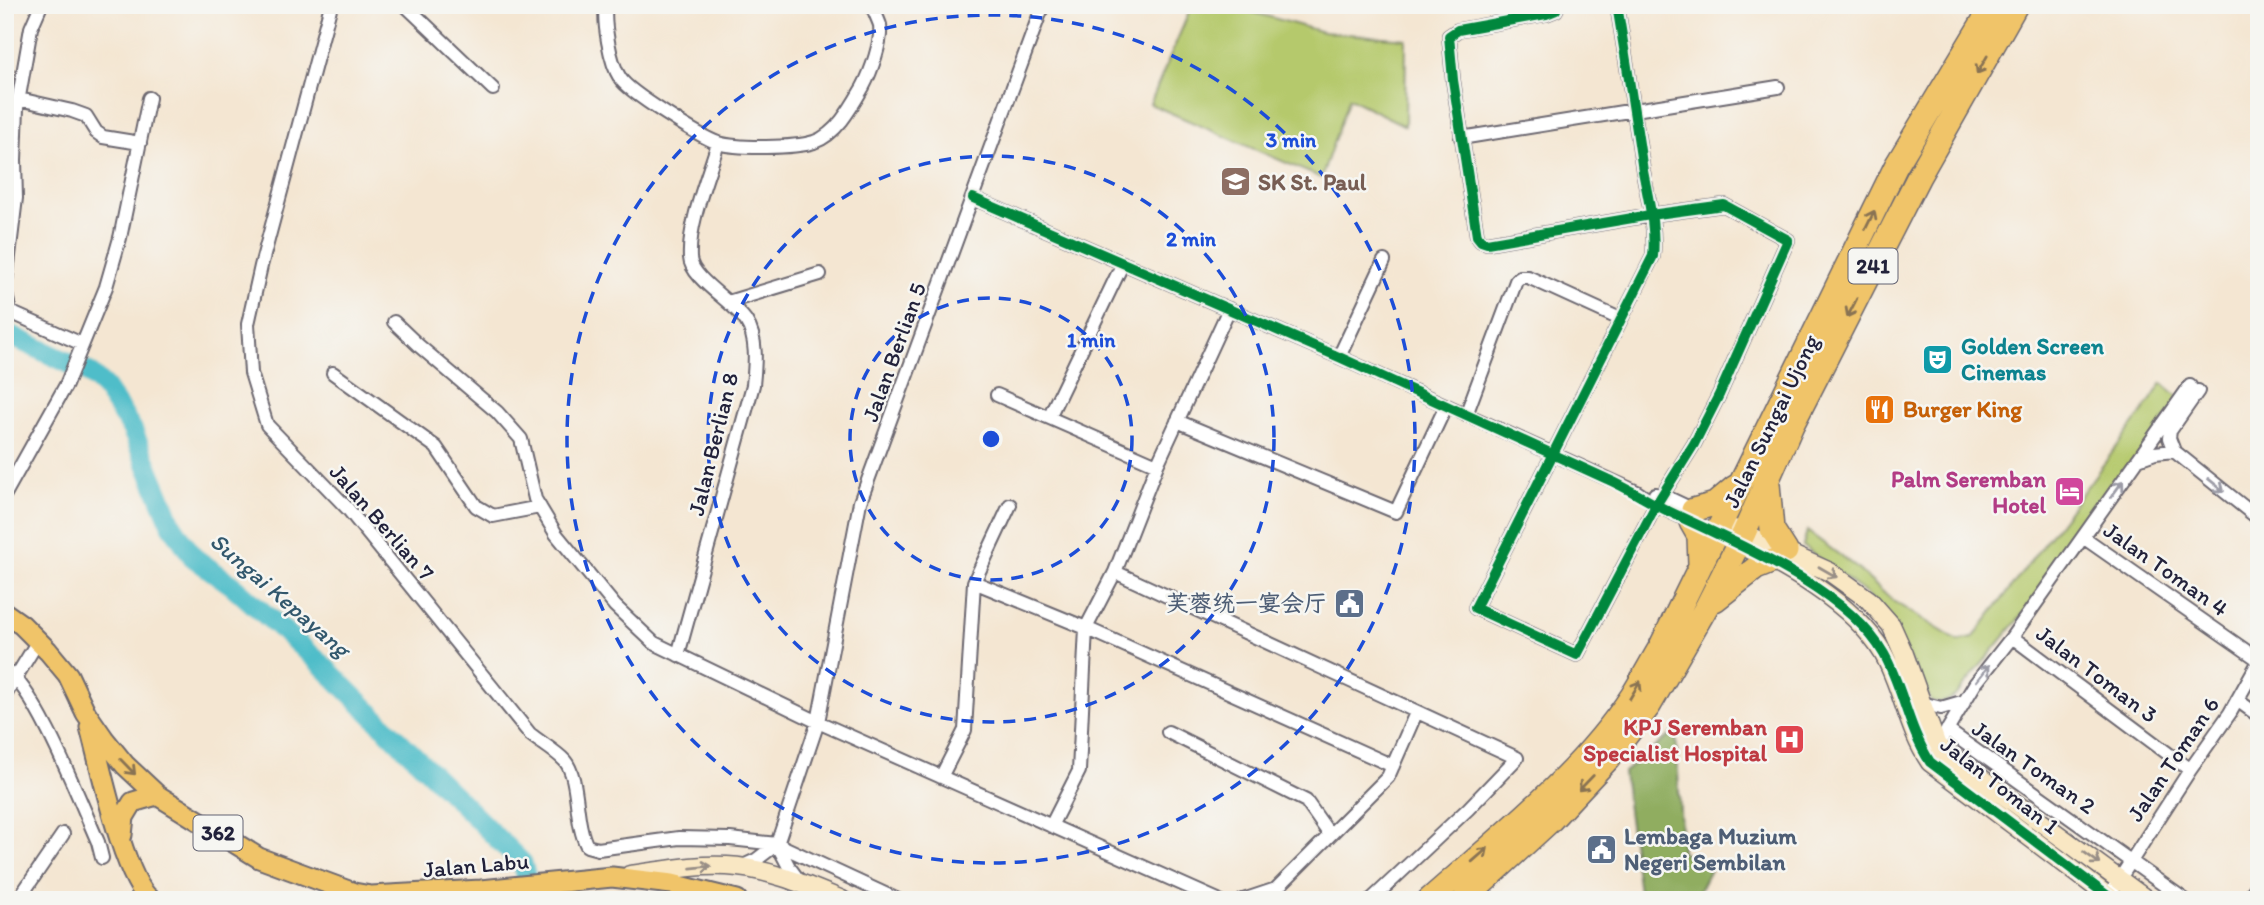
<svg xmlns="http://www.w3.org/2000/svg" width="2264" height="905" font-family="Itim,'LXGW WenKai TC',sans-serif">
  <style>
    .green { fill: #b5c96c; stroke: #6c7654; stroke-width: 2 }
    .forest { fill: #90ad60; stroke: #59684e; stroke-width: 2 }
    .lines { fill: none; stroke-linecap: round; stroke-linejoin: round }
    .river { stroke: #50bdc9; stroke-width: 21 }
    .street-casing { stroke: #6c6770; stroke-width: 16 }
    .secondary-casing { stroke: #6c6770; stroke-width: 21 }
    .primary-casing { stroke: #6c6770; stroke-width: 23 }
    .highway-casing { stroke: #6c6770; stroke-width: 26 }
    .street { stroke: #fff; stroke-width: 12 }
    .secondary { stroke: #f9e7c3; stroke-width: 18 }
    .primary { stroke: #f0c469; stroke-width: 19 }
    .highway { stroke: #f0c469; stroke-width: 23 }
    .cycleway-casing { stroke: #f6f6f2; stroke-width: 15 }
    .cycleway { stroke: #00873e; stroke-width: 10 }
    .oneway { stroke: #897352 }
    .oneway2 { stroke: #9c9ca7 }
    .oneway3 { stroke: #988e86 }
    .ring { fill: none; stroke: #1d4ed8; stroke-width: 3.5; stroke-dasharray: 12 9 }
    .labels { text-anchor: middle; stroke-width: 5; stroke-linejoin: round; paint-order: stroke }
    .shield { fill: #f6f6f2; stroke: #626272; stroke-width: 2 }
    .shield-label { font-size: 21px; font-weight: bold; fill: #22223b }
    .education-label { font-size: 23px; font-weight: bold; fill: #785e54; stroke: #f6f6f2; text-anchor: start }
    .culture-label { font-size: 23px; font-weight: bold; fill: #0d838f; stroke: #f6f6f2; text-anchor: start }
    .street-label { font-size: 23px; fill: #22223b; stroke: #f6f6f2 }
    .food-label { font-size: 23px; font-weight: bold; fill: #c56008; stroke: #f6f6f2; text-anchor: start }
    .hotel-label { font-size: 23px; font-weight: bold; fill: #b23c85; stroke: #f6f6f2; text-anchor: end }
    .service-label { font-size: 23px; font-weight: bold; fill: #4e5e75; stroke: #f6f6f2; text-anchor: end }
    .health-label { font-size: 23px; font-weight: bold; fill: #be3a42; stroke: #f6f6f2; text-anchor: end }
    .water-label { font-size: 24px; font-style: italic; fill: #32586d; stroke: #f6f6f2 }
    .centre { fill: #1d4ed8; stroke: #f6f6f2; stroke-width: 3.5 }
    .ring-label { font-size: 21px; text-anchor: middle; font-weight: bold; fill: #1d4ed8; stroke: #f6f6f2; stroke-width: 5; stroke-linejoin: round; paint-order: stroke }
  </style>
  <rect width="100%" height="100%" fill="#f6f6f2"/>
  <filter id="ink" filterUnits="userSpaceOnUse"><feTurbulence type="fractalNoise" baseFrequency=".0143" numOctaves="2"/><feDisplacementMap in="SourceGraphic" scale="14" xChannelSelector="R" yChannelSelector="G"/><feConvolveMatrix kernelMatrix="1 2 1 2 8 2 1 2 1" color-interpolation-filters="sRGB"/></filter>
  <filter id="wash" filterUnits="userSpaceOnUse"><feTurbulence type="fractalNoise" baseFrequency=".00686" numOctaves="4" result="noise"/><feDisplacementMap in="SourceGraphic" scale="28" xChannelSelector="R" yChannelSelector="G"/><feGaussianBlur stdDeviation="1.57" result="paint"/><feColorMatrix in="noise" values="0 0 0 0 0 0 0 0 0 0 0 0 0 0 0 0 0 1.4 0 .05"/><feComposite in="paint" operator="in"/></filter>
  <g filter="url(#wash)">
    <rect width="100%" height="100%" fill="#f4e6d2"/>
    <path class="green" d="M1192,5h35l96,27 83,7 -1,87 -56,-28 -28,80 -171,-74z
      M2162,383l18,15 -134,188 -88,107c-9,8 -15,11 -27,8l-14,-29 -48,-76 -66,-50 4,-15 46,34 40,36 65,40 15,-3 172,-229z"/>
    <path class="forest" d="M1676,730l6,122 28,18 -12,23 4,7h-62l-17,-127z"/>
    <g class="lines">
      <path class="river" d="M5,333l83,39 17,16 27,41 40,96 21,32 39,28 88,78 202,200 10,37"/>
    </g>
  </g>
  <g filter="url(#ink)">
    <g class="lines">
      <defs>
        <path id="street" d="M331,5l-70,261 -13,58 3,49 16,52 81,84 182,225c11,9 26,17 35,27 15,18 9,61 22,85l11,3 81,-11 51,1 47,5 121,56
          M405,5l88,84
          M606,5c-3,17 4,58 14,73 8,14 81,59 98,65 20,6 76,5 96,-1 23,-8 38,-36 49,-55 8,-15 19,-45 17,-62 -2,-6 -6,-14 -8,-20
          M1558,5l-2,5 -10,4 -88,16 -9,6 4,44 24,156 4,5 6,2 163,-28 74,-10 64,35 -69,155 -25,49 -38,61 -79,150 -102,-47 178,-352c3,-28 -5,-58 -10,-85 -8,-56 -17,-111 -26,-166
          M19,99l53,12 14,5 10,16 7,5 37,6
          M1461,138l317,-51
          M973,198l366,159 298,135 19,13 38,18
          M5,289l11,-91 -1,-38 2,-52 14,-80 10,-23
          M5,290l5,22 72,32
          M728,302l92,-28
          M394,322l24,23 79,67 24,27 14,60 21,35 59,72 39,37 164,79 400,178
          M1339,357l45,-96
          M333,373l103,74 40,59 17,10 47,-9
          M2198,391l-28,40 -1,7 5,13 85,68
          M997,395l160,70
          M1466,415l50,-134 4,-4h8l92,42
          M1049,417l74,-154
          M1177,421l219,91 50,-106
          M2138,459l17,-6 19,-2
          M5,494l61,-109 40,-98 14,-49 29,-140
          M1655,494l7,1 34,16
          M2083,537l176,123
          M1115,572l402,186 -49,51 -97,91
          M974,582l112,46 307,138
          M2012,637l178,133
          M678,655l75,-270c2,-20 5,-46 -7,-64 -12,-19 -55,-42 -56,-63 -2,-35 18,-81 28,-115
          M5,669c31,19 76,135 93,173l4,16
          M5,695l33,-54
          M2237,700l22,16
          M1922,703l19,5 24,-7
          M1947,730l238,170
          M1168,732l138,69 24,34
          M1936,749l39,-65 37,-47 178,-251
          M941,777l24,-47 9,-148 36,-77
          M1051,826l28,-55 7,-143 29,-56 42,-107 72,-156
          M777,844l12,23 11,15
          M741,867l15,-7 21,-16 41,-122 42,-220 183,-497
          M18,900l45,-66
          M1243,900l33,-11 112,-112 28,-64
          M2106,900l84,-130 40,-57 29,-52
          M2247,900l12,-17"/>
        <path id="secondary" d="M1734,529l96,43 39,28 22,25 13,29 33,92 210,154
          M1729,539c53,25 124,63 154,114 20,35 24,75 47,109l183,138
          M630,875c32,-4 65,-11 97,-9 40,2 79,19 115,34"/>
        <path id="primary" d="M5,613l17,12 26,26 20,24 18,38 18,26 21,26 32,30 102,63 95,35 17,3 110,-6 131,-13 60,7 65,16
          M90,727c10,37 34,154 61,173
          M122,835l2,-18 9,-15 24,-7"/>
        <path id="highway" d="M1768,484l4,45 14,22
          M1693,510l22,-6 20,-17
          M1691,522l8,14 1,28
          M1715,600l41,-32 17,-7
          M1429,900c69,-61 152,-126 203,-204 10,-16 19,-33 29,-50l235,-480 97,-161
          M1464,900l87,-80 57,-61 41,-53 58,-100 37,-73 48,-108 127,-249 97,-171"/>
      </defs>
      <use href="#street" class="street-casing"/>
      <use href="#secondary" class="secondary-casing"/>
      <use href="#primary" class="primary-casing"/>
      <use href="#highway" class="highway-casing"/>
      <use href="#street" class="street"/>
      <use href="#secondary" class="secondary"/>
      <use href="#primary" class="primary"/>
      <use href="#highway" class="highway"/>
      <defs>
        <path id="cycleway" d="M1558,5l-2,5 -10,4 -88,16 -9,6 4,44 24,156 4,5 6,2 163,-28 74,-10 64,35 -69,155 -25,49 -38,61 -79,150 -102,-47 178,-352c3,-28 -5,-58 -10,-85 -8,-56 -17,-111 -26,-166
          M973,198l366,159 268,122c21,9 40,22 61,32 67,32 178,77 216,143 19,34 24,74 46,108l183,138"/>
      </defs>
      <use href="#cycleway" class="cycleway-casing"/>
      <use href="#cycleway" class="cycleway"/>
    </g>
    <defs><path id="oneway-shaft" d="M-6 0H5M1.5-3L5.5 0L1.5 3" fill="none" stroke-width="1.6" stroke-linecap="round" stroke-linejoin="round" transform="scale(1.75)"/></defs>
    <g class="oneway">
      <use href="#oneway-shaft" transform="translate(1982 65) rotate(120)"/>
      <use href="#oneway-shaft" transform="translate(1870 220) rotate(-64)"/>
      <use href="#oneway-shaft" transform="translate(1852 308) rotate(117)"/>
      <use href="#oneway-shaft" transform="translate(1635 690) rotate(-59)"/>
      <use href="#oneway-shaft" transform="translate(128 767) rotate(46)"/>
      <use href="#oneway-shaft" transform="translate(1586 783) rotate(134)"/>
      <use href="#oneway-shaft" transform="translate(1480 855) rotate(-41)"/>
    </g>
    <g class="oneway2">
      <use href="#oneway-shaft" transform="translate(2216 485) rotate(39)"/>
      <use href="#oneway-shaft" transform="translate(2117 489) rotate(-54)"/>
      <use href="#oneway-shaft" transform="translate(1983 673) rotate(-51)"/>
    </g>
    <g class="oneway3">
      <use href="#oneway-shaft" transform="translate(1828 572) rotate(30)"/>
      <use href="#oneway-shaft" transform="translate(2092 858) rotate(36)"/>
      <use href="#oneway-shaft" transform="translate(701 867) rotate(-6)"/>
    </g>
  </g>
  <g class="ring">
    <circle cx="991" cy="439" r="141"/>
    <circle cx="991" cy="439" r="283"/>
    <circle cx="991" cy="439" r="424"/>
  </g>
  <defs>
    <symbol id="school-square" viewBox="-11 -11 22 22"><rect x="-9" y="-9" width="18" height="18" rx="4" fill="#8d6e63" stroke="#f6f6f2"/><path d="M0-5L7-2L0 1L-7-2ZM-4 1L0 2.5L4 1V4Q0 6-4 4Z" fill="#fff"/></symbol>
    <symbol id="theatre-square" viewBox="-11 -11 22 22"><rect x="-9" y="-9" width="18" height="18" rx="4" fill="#0f9aa8" stroke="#f6f6f2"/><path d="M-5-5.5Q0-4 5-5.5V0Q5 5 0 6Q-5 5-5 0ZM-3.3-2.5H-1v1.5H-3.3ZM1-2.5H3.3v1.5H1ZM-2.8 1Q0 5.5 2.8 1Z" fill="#fff"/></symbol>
    <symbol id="restaurant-square" viewBox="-11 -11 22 22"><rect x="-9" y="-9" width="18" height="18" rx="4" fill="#e8710a" stroke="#f6f6f2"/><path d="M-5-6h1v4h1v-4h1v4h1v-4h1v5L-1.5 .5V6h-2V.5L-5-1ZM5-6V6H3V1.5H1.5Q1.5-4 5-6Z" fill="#fff"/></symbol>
    <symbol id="hotel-square" viewBox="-11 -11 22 22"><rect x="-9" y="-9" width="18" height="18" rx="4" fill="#d1479c" stroke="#f6f6f2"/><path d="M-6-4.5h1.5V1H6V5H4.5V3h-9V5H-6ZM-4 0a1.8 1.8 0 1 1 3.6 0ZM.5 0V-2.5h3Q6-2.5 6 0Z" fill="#fff"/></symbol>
    <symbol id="civic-square" viewBox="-11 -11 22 22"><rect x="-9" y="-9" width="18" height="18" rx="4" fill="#5c6f8a" stroke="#f6f6f2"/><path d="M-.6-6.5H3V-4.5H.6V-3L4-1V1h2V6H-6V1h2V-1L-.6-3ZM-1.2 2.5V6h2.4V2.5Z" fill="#fff"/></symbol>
    <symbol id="hospital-square" viewBox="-11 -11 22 22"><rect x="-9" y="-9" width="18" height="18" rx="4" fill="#e0444e" stroke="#f6f6f2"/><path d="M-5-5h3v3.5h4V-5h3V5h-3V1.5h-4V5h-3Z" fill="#fff"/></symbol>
  </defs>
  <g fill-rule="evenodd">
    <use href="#school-square" x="1218" y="164" width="35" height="35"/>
    <use href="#theatre-square" x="1920" y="342" width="35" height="35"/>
    <use href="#restaurant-square" x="1862" y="392" width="35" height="35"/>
    <use href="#hotel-square" x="2052" y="474" width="35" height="35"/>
    <use href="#civic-square" x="1332" y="586" width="35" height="35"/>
    <use href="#hospital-square" x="1772" y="722" width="35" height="35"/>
    <use href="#civic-square" x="1584" y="832" width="35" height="35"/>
  </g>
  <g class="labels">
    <g class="shield">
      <rect x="1848.5" y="248.5" width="49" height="35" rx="5"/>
      <rect x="193.5" y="815.5" width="49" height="35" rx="5"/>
    </g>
    <g class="shield-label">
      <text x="1873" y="273">241</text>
      <text x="218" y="840">362</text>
    </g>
    <g class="education-label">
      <text x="1258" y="190">SK St. Paul</text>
    </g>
    <g class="culture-label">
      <text x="1961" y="354">Golden Screen<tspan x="1961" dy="26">Cinemas</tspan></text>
    </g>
    <g class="street-label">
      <text transform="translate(894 352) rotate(-70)" y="8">Jalan Berlian 5</text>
      <text transform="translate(1771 421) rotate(-64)" y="8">Jalan Sungai Ujong</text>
      <text transform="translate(713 444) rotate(-76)" y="8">Jalan Berlian 8</text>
      <text transform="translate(382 522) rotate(49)" y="8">Jalan Berlian 7</text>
      <text transform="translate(2166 569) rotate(35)" y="8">Jalan Toman 4</text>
      <text transform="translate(2097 674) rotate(37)" y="8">Jalan Toman 3</text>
      <text transform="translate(2173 759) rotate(-56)" y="8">Jalan Toman 6</text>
      <text transform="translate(2034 767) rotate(35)" y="8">Jalan Toman 2</text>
      <text transform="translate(2000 785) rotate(38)" y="8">Jalan Toman 1</text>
      <text transform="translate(476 865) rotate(-5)" y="8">Jalan Labu</text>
    </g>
    <g class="food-label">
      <text x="1903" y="417">Burger King</text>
    </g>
    <g class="hotel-label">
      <text x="2046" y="487">Palm Seremban<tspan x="2046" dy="26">Hotel</tspan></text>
    </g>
    <g class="service-label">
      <text x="1327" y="611">芙蓉统一宴会厅</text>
      <text x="1624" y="844" text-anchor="start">Lembaga Muzium<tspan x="1624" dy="26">Negeri Sembilan</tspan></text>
    </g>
    <g class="health-label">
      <text x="1767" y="735">KPJ Seremban<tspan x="1767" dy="26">Specialist Hospital</tspan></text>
    </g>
    <g class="water-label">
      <text transform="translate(280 595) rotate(41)" y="8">Sungai Kepayang</text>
    </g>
  </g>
  <circle cx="991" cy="439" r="10" class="centre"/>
  <g class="ring-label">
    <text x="1291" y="147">3 min</text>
    <text x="1191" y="246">2 min</text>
    <text x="1091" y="347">1 min</text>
  </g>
  <rect width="2264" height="905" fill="none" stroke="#f6f6f2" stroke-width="28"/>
</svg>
